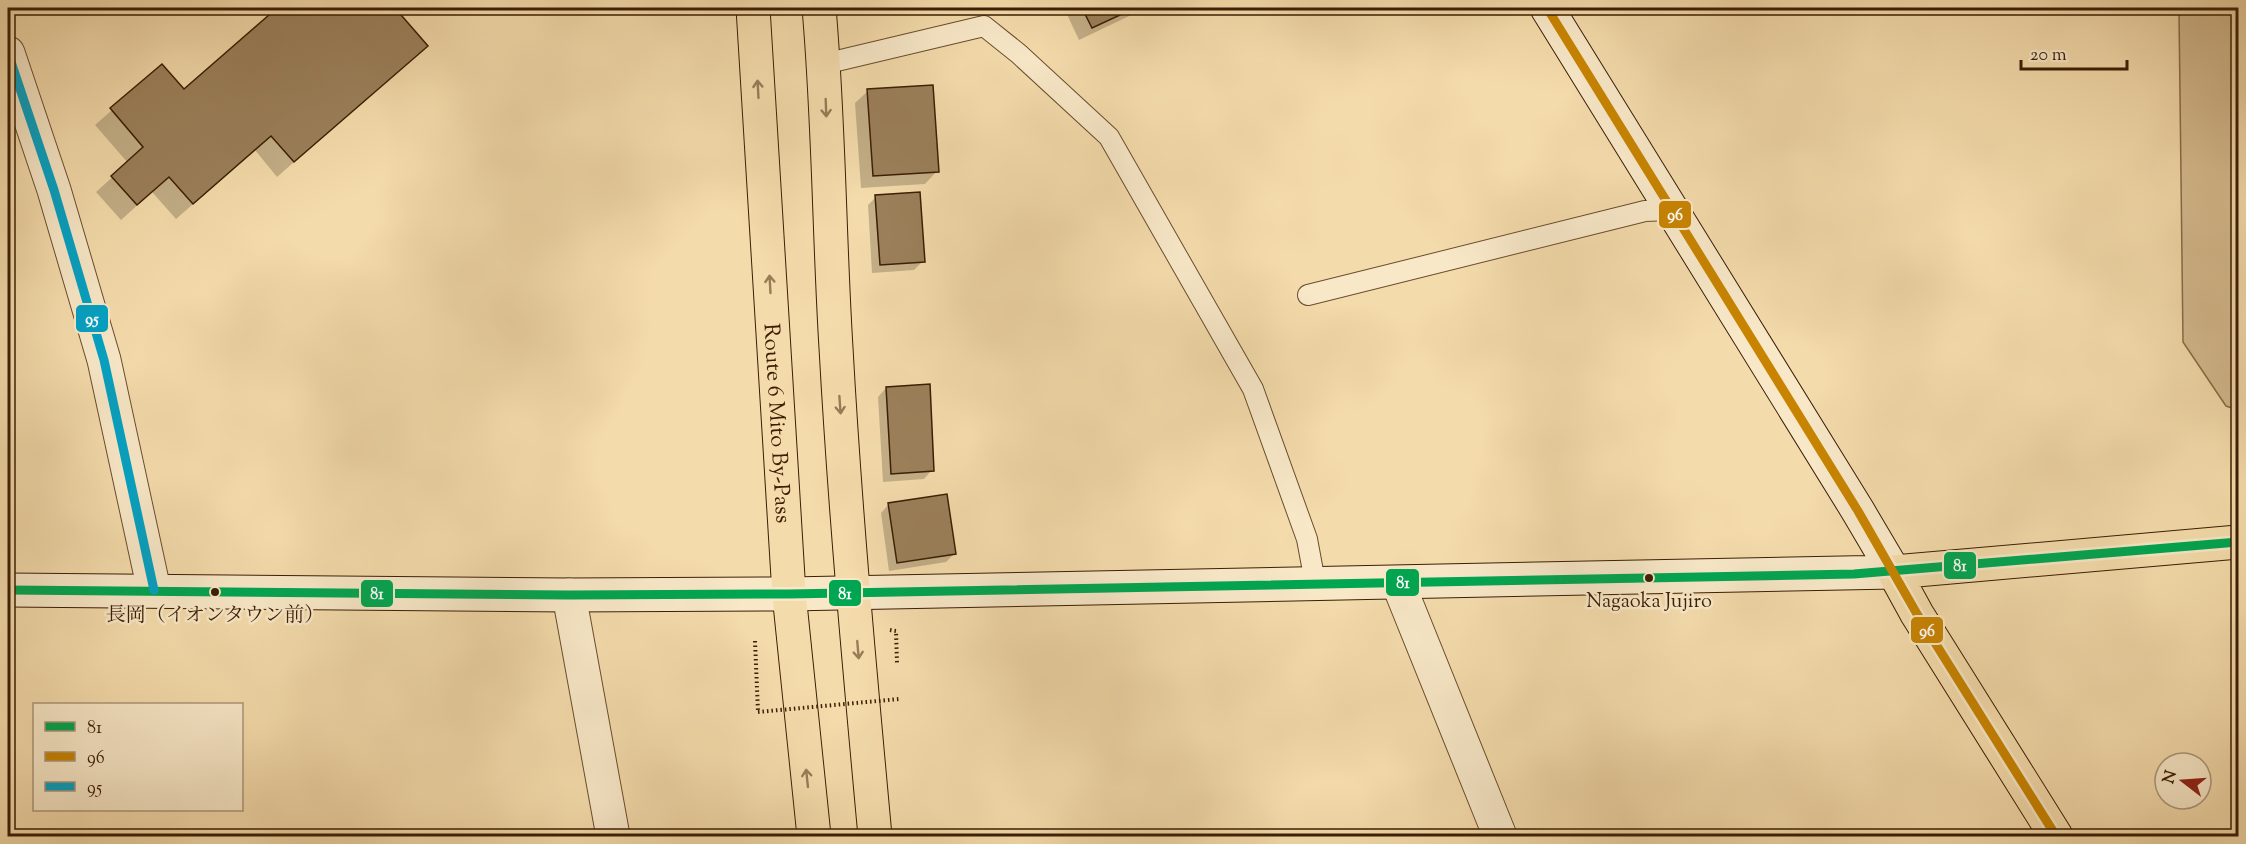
<svg xmlns="http://www.w3.org/2000/svg" width="2246" height="844" font-family="'Sorts Mill Goudy','Noto Serif JP',serif">
  <style>
    .green { fill: #d5bb8f; stroke: #886c4a; stroke-width: 1.5 }
    .shadow { fill: #0003 }
    .building { fill: #9b805b; stroke: #3b1e04; stroke-width: 1.5 }
    .lines { fill: none; stroke-linecap: round; stroke-linejoin: round }
    .service-casing { stroke: #694d2e; stroke-width: 22 }
    .minor-casing { stroke: #694d2e; stroke-width: 35 }
    .secondary-casing { stroke: #3b1e04; stroke-width: 35 }
    .primary-casing { stroke: #3b1e04; stroke-width: 35 }
    .trunk-casing { stroke: #3b1e04; stroke-width: 35 }
    .path { stroke: #3b1e04; stroke-width: 4; stroke-dasharray: 1.5 3; stroke-linecap: butt }
    .service { stroke: #f8e8c8; stroke-width: 20 }
    .minor { stroke: #f8e8c8; stroke-width: 33 }
    .secondary { stroke: #f8e8c8; stroke-width: 33 }
    .primary { stroke: #f4dbab; stroke-width: 33 }
    .trunk { stroke: #f4dbab; stroke-width: 33 }
    .path-bridge { stroke: #3b1e04; stroke-width: 4; stroke-dasharray: 1.5 3; stroke-linecap: butt }
    .bus-1-casing { stroke: #f8e8c8; stroke-width: 14 }
    .bus-2-casing { stroke: #f8e8c8; stroke-width: 14 }
    .bus-3-casing { stroke: #f8e8c8; stroke-width: 14 }
    .bus-1 { stroke: #00a651; stroke-width: 9 }
    .bus-2 { stroke: #c88401; stroke-width: 9 }
    .bus-3 { stroke: #03a2c4; stroke-width: 9 }
    .oneway { stroke: #987c58 }
    .bus-dot { fill: #3b1e04; stroke: #f8e8c8; stroke-width: 2 }
    .labels { text-anchor: middle; stroke-width: 5; stroke-linejoin: round; paint-order: stroke }
    .bus-label { font-size: 20px; fill: #3b1e04; stroke: #f8e8c8 }
    .street-label { font-size: 22px; fill: #3b1e04; stroke: #f8e8c8 }
    .line-badge { stroke: #f8e8c8; stroke-width: 2 }
    .badge-label { font-size: 16px; text-anchor: middle; font-weight: bold; fill: #fff }
  </style>
  <rect width="100%" height="100%" fill="#f4dbab"/>
  <filter id="stains"><feTurbulence type="fractalNoise" baseFrequency=".00333" numOctaves="4"/><feColorMatrix values="0 0 0 0 .2 0 0 0 0 .09 0 0 0 0 .02 0 0 0 .5 -.17"/></filter>
  <radialGradient id="worn" r=".72"><stop offset=".6" stop-color="#630" stop-opacity="0"/><stop offset="1" stop-color="#630" stop-opacity=".3"/></radialGradient>
  <path class="green" d="M2161,8h77v402l-12,-4 -43,-64 -4,-330z"/>
  <path class="shadow" d="M280,8h113l33,38 -149,131 -22,-27 -79,69 -24,-27 -31,28 -25,-28 32,-29 -33,-38 67,-59 22,25z
    M1064,8h82l-67,32z
    M868,91l69,80 -12,13 -64,4 -6,-85z
    M876,197l47,64 -9,9 -42,3 -4,-68z
    M886,388l46,82 -8,9 -41,3 -5,-85z
    M889,504l65,50 -8,8 -57,9 -8,-58z"/>
  <path class="building" d="M277,8h118l33,38 -134,116 -23,-26 -78,68 -24,-27 -32,28 -26,-29 32,-29 -33,-39 52,-44 22,25z
    M1082,8h53l-43,20z
    M933,85l6,87 -66,4 -6,-87z
    M920,192l5,70 -45,3 -5,-70z
    M930,384l4,87 -43,3 -5,-87z
    M947,494l9,60 -59,9 -9,-60z"/>
  <g class="lines">
    <defs>
      <path id="service" d="M824,64l160,-38 35,28 90,83 144,252 54,150 8,43
        M1308,295l337,-84 26,-1"/>
      <path id="minor" d="M8,53l46,137 50,170 50,230
        M1398,583l102,253
        M569,595l44,241"/>
      <path id="secondary" d="M8,590l561,5 220,-1 1105,-22 -36,-61 -311,-503"/>
      <path id="primary" d="M2056,836l-139,-222 -23,-42 344,-30"/>
      <g id="trunk">
        <path id="s1" d="M753,8l36,586 25,242"/>
        <path d="M819,8c10,113 10,226 17,340 9,163 24,326 39,488"/>
      </g>
    </defs>
    <use href="#service" class="service-casing"/>
    <use href="#minor" class="minor-casing"/>
    <use href="#secondary" class="secondary-casing"/>
    <use href="#primary" class="primary-casing"/>
    <use href="#trunk" class="trunk-casing"/>
    <path class="path" d="M890,630l6,1 1,32
      M755,641l3,71"/>
    <use href="#service" class="service"/>
    <use href="#minor" class="minor"/>
    <use href="#secondary" class="secondary"/>
    <use href="#primary" class="primary"/>
    <use href="#trunk" class="trunk"/>
    <path class="path-bridge" d="M758,712l141,-13"/>
    <defs>
      <path id="bus-1" d="M8,590l561,5 220,-1 1065,-20 384,-32"/>
      <path id="bus-2" d="M1547,8l311,503 59,103 139,222"/>
      <path id="bus-3" d="M8,53l46,137 50,170 50,230"/>
    </defs>
    <use href="#bus-1" class="bus-1-casing"/>
    <use href="#bus-2" class="bus-2-casing"/>
    <use href="#bus-3" class="bus-3-casing"/>
    <use href="#bus-1" class="bus-1"/>
    <use href="#bus-2" class="bus-2"/>
    <use href="#bus-3" class="bus-3"/>
  </g>
  <defs><path id="oneway-shaft" d="M-6 0H5M1.5-3L5.5 0L1.5 3" fill="none" stroke-width="1.6" stroke-linecap="round" stroke-linejoin="round" transform="scale(1.5)"/></defs>
  <g class="oneway">
    <use href="#oneway-shaft" transform="translate(758 89) rotate(-93)"/>
    <use href="#oneway-shaft" transform="translate(826 108) rotate(88)"/>
    <use href="#oneway-shaft" transform="translate(770 284) rotate(-93)"/>
    <use href="#oneway-shaft" transform="translate(840 405) rotate(86)"/>
    <use href="#oneway-shaft" transform="translate(858 650) rotate(85)"/>
    <use href="#oneway-shaft" transform="translate(807 778) rotate(-96)"/>
  </g>
  <g class="bus-dot">
    <circle cx="1649" cy="578" r="5"/>
    <circle cx="215" cy="592" r="5"/>
  </g>
  <g class="labels">
    <g class="bus-label">
      <text x="1649" y="607">Nagaoka Jujiro</text>
      <text x="215" y="621">長岡（イオンタウン前）</text>
    </g>
    <g class="street-label">
      <text dy="8" stroke="none"><textPath href="#s1" startOffset="416">Route 6 Mito By-Pass</textPath></text>
    </g>
  </g>
  <g class="line-badge">
    <rect x="1658" y="200" width="34" height="29" rx="6" fill="#c88401"/>
    <rect x="75" y="304" width="34" height="29" rx="6" fill="#03a2c4"/>
    <rect x="1943" y="551" width="34" height="29" rx="6" fill="#00a651"/>
    <rect x="1385" y="568" width="35" height="29" rx="6" fill="#00a651"/>
    <rect x="828" y="579" width="34" height="28" rx="6" fill="#00a651"/>
    <rect x="360" y="579" width="34" height="29" rx="6" fill="#00a651"/>
    <rect x="1910" y="616" width="34" height="28" rx="6" fill="#c88401"/>
  </g>
  <g class="badge-label">
    <text x="1675" y="220">96</text>
    <text x="92" y="324">95</text>
    <text x="1960" y="571">81</text>
    <text x="1403" y="588">81</text>
    <text x="845" y="599">81</text>
    <text x="377" y="599">81</text>
    <text x="1927" y="636">96</text>
  </g>
  <rect width="2246" height="844" fill="none" stroke="#f4dbab" stroke-width="30"/>
  <rect x="9" y="9" width="2228" height="826" fill="none" stroke="#3b1e04" stroke-width="3"/>
  <rect x="15" y="15" width="2216" height="814" fill="none" stroke="#3b1e04" stroke-width="1.5"/>
  <rect x="33" y="703" width="210" height="108" fill="#f8e8c8" stroke="#ac977a" stroke-width="1.5"/>
  <rect x="45" y="722" width="30" height="9" fill="#00a651" stroke="#ac977a" stroke-width="1.5"/>
  <text x="87" y="733" font-size="18" fill="#3b1e04">81</text>
  <rect x="45" y="752" width="30" height="9" fill="#c88401" stroke="#ac977a" stroke-width="1.5"/>
  <text x="87" y="763" font-size="18" fill="#3b1e04">96</text>
  <rect x="45" y="782" width="30" height="9" fill="#03a2c4" stroke="#ac977a" stroke-width="1.5"/>
  <text x="87" y="793" font-size="18" fill="#3b1e04">95</text>
  <g transform="translate(2183 781) rotate(287)"><circle r="28" fill="#f8e8c8" stroke="#ac977a" stroke-width="1.5"/>
  <path d="M0-4.5L10 22L0 15L-10 22Z" fill="#8f2418"/>
  <text y="-9" font-size="16" font-weight="bold" text-anchor="middle" fill="#3b1e04">N</text>
  </g>
  <path d="M2021 60v9h106v-9" fill="none" stroke="#3b1e04" stroke-width="3"/>
  <text x="2030" y="60" font-size="18" fill="#3b1e04" stroke="#f8e8c8" stroke-width="4.5" paint-order="stroke">20 m</text>
  <rect width="100%" height="100%" filter="url(#stains)"/>
  <rect width="100%" height="100%" fill="url(#worn)"/>
</svg>
